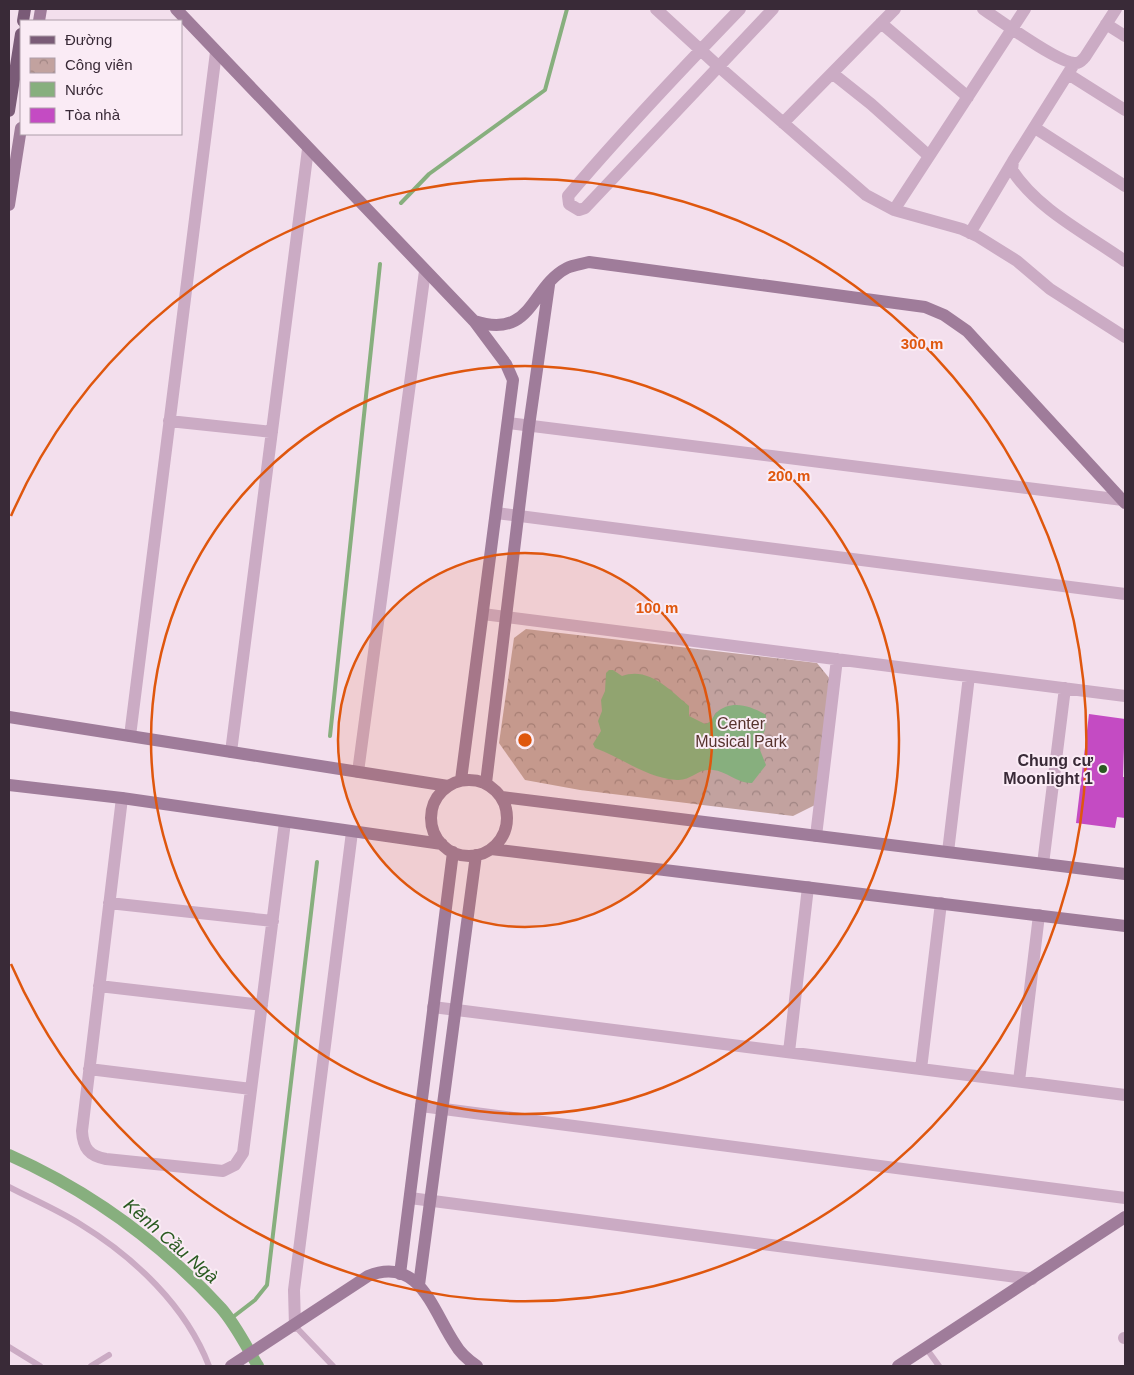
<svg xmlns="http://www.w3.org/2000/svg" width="1134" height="1375" font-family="Helvetica,sans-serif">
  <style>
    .park { fill: url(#park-crowns) }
    .water { fill: #87af7e }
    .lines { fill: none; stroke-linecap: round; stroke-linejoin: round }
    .stream { stroke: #87af7e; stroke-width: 4 }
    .canal { stroke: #87af7e; stroke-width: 12 }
    .building { fill: #c44bc3 }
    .lane { stroke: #cbabc4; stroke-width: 6 }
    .street { stroke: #cbabc4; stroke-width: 12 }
    .secondary { stroke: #9f7c9a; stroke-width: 12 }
    .primary { stroke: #7a5b77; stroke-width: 12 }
    .ring { fill: none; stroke: #df570e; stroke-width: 2.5 }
    .poi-dot { fill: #295a20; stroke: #faebf5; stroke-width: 2 }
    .labels { text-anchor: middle; stroke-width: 4; stroke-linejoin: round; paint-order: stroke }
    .park-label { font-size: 16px; fill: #57332e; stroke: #faebf5 }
    .poi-label { font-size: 16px; font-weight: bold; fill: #392a37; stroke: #faebf5; text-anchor: end }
    .water-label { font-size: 18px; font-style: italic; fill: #295a20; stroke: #faebf5 }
    .centre { fill: #df570e; stroke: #faebf5; stroke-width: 2.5 }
    .ring-label { font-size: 15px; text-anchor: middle; font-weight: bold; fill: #df570e; stroke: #faebf5; stroke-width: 4; stroke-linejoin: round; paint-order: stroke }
  </style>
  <defs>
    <pattern id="park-crowns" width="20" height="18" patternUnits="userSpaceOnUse" patternTransform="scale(1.25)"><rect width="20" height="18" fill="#c2a29f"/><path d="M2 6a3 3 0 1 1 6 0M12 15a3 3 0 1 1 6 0" fill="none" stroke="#9f8482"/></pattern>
  </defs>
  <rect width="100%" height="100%" fill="#f3dfed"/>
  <path class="park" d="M526,629l291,34 13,16 -15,126 -22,11 -213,-26 -55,-10 -26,-37 15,-105z"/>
  <path class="water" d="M609,670h4l9,6c27,-10 49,15 67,30v10l16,8c7,-2 7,-6 11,-11 15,-14 35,-7 50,2l-1,15 -7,15 8,20 -14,18c-13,1 -26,-12 -39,-13 -15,-2 -22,11 -36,10 -31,-2 -54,-22 -82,-32l-2,-4 8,-13 -3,-10 4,-10 -1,-11 4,-9 1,-18z"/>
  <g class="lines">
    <path class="stream" d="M401,203l28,-29 116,-84 22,-81
      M330,736l50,-472
      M229,1320l26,-20 12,-15 50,-423"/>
    <path class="canal" d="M9,1155c81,36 152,88 212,153 15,17 26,40 37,58"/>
  </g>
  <path class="building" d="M1089,714l36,5 -2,58h2v41l-8,-1 -2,11 -39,-5z"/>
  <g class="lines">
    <path class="lane" d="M9,1187c23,12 49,23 71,37 54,33 106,82 129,142
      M295,1326l38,40
      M9,1347l31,19
      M926,1348l13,18
      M91,1366l18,-11"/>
    <path class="street" d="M656,9l62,57 148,129 28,15 68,19 15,7 40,25 33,28 75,48
      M740,9c-59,61 -117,122 -172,187l1,8 10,6 6,-2 188,-199
      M983,9c15,10 78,56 93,54 4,0 6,-3 9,-6l31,-48
      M881,23l87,74
      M1106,24l19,12
      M1074,64l-61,97 -1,9c26,40 75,64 113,91
      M832,73l39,31 58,52
      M1068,74l57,36
      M783,123l112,-114
      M1035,128l90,58
      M894,210l131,-201
      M970,233l43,-72
      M169,421l103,11
      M508,423l615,77
      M496,513l629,81
      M483,614l642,82
      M130,736l86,-684
      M231,752l77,-603
      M358,772l67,-501
      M122,798l-40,333c1,17 7,25 24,28l117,12 12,-6 8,-12 42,-331
      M816,836l21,-177
      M948,852l21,-176
      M1043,864l22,-176
      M109,903l164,18
      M99,986l163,19
      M433,1007l692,88
      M789,1052l19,-165
      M89,1069l162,20
      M921,1069l20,-166
      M1019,1081l20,-166
      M421,1106l704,92
      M410,1198l622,81
      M295,1326l-1,-36 58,-458
      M1124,1338h1"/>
    <path class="secondary" d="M176,9l298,312c59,19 56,-34 93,-53 6,-3 15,-4 22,-6l336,45 19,8 23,16 158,172
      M39,21l2,-12
      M9,205l12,-77
      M9,717l439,69
      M431 818a38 38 0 1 1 76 0a38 38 0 1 1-76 0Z
      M461,780l52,-400 -7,-16 -32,-43
      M486,783l43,-357 20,-141
      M9,785l113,13 320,46
      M502,797l623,77
      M491,849l634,77
      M400,1274l53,-422
      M419,1285l57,-430
      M231,1366l137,-90c52,-21 65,36 87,68 5,9 13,16 22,22
      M898,1366l227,-149"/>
    <path class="primary" d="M23,21l2,-12
      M9,111l12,-77"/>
  </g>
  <circle cx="525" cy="740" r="187" fill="#df570e" fill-opacity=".12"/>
  <g class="ring">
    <circle cx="525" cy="740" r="187"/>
    <circle cx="525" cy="740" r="374"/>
    <path d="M11 516A561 561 0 1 1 11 964"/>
  </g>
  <circle class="poi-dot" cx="1103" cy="769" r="5"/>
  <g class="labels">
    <g class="park-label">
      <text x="741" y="729">Center<tspan x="741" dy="18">Musical Park</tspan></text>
    </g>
    <g class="poi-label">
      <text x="1093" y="766">Chung cư<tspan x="1093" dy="18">Moonlight 1</tspan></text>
    </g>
    <g class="water-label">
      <text transform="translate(171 1241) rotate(41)" y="6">Kênh Cầu Ngà</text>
    </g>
  </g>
  <circle cx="525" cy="740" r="8" class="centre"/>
  <g class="ring-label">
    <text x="922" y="349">300 m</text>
    <text x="789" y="481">200 m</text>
    <text x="657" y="613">100 m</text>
  </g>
  <rect width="1134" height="1375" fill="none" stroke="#392a37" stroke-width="20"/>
  <rect x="20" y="20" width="162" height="115" fill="#faebf5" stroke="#ad9ea9"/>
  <rect x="30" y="36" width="25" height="8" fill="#7a5b77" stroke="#ad9ea9"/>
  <text x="65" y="45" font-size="15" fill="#392a37">Đường</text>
  <rect x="30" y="58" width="25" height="15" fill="url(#park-crowns)" stroke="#ad9ea9"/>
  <text x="65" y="70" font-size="15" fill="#392a37">Công viên</text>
  <rect x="30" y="82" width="25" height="15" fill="#87af7e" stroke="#ad9ea9"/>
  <text x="65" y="95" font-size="15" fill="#392a37">Nước</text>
  <rect x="30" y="108" width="25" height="15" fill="#c44bc3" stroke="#ad9ea9"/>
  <text x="65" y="120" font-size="15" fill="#392a37">Tòa nhà</text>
</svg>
